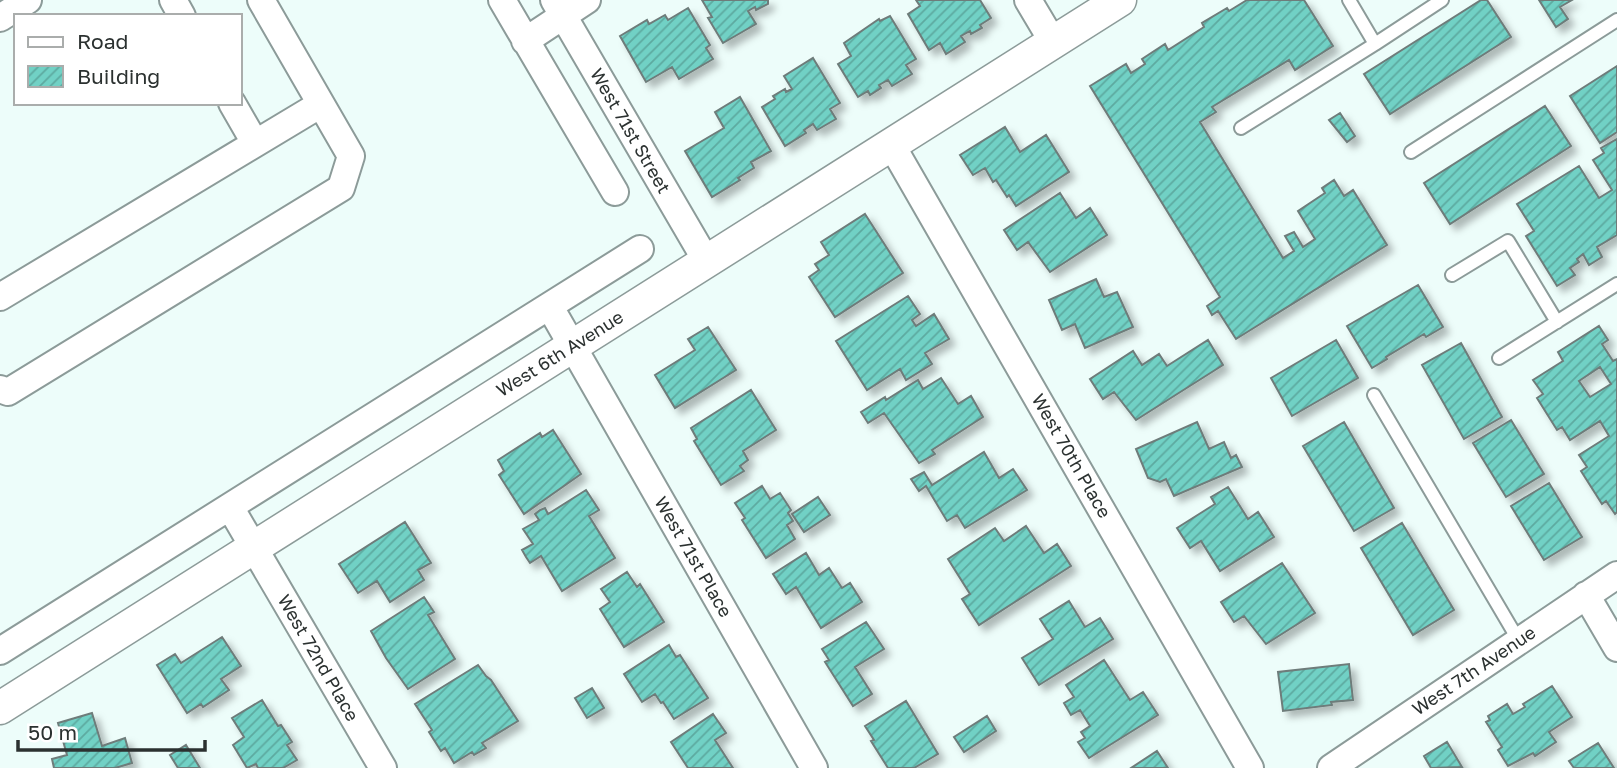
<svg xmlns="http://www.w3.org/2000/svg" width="1617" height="768" font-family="'Golos Text',sans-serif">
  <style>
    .building { fill: url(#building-hatch); stroke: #6e7c7a; stroke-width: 2; fill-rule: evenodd; filter: url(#shadow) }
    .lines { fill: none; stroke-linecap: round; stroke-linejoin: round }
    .service-casing { stroke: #8c9b99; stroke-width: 16 }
    .minor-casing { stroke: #8c9b99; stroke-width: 30 }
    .tertiary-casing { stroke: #8c9b99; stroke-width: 35 }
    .service { stroke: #fff; stroke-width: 12 }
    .minor { stroke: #fff; stroke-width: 26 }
    .tertiary { stroke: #fff; stroke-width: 32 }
    .labels { text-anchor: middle; stroke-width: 7; stroke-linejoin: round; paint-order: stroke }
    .street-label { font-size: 18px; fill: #2b3130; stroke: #fff }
  </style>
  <defs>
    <pattern id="building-hatch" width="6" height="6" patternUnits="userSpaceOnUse" patternTransform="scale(1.75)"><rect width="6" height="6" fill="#71d1c5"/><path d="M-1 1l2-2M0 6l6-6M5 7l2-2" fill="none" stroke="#5daaa0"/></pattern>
    <filter id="shadow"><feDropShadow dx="6" dy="6" stdDeviation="3.5" flood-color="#0004"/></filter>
  </defs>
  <rect width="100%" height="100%" fill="#edfdfa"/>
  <path class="building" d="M702,0h66v4l-12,6 -1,-3 -7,4 8,13 -33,19 -15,-25 4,-1z
    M916,0h64l11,18 -11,7 2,3 -11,6 -1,-3 -9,5 4,6 -19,12 -6,-11 -11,7 -21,-36 12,-8z
    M1247,0h57l29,46 -38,24 -6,-10 -77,47 4,5 -16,10 83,136 11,-7 -9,-15 9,-4 9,15 12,-8 -17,-28 27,-18 -3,-5 12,-8 10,16 9,-6 34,55 -151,94 -18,-28 -6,4 -5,-9 13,-9 -130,-211 36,-22 5,9 14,-9 -3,-5 23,-15 3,6 36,-23 -2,-4 25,-15 2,3z
    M1481,0h6l24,37 -121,77 -26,-40z
    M1539,0h33l-12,7 8,12 -12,8z
    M688,8l22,37 -4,3 7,11 -34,20 -7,-12 -26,15 -26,-46 27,-16 2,4 16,-9 3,5z
    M890,16l26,43 -10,6 6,9 -20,12 -4,-6 -9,5 2,3 -11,7 -2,-4 -10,6 -20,-33 13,-8 -7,-13 35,-24 1,2z
    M813,58l27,45 -10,6 6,10 -19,11 -4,-6 -9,6 2,3 -21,13 -23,-39 13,-8 -2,-3 12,-7 1,3 6,-3 -8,-13z
    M1617,66v66l-17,11 -30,-47z
    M740,97l31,54 -20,11 3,6 -16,10 2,2 -28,17 -27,-46 39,-23 -9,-16z
    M1545,106l26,40 -121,78 -26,-41z
    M1340,113l15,23 -8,6 -18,-22z
    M1005,127l15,25 26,-17 23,37 -53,34 -7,-11 -2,2 -11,-17 -3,2 -8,-14 -12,7 -13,-20z
    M1617,139v96l-20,12 5,10 -13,8 -6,-11 -6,5 2,3 -9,6 5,7 -18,11 -31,-50 8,-5 -17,-27 62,-38 20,32 13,-8 -19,-30 11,-7 -3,-5z
    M1060,193l16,25 14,-10 17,27 -57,37 -22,-30 -11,8 -13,-20z
    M865,214l38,59 -68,44 -26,-40 10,-7 -4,-6 14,-9 -8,-13z
    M1096,279l8,18 13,-5 16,35 -48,21 -10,-24 -13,6 -13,-30z
    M1418,285l25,42 -17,10 -2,-3 -38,23 1,2 -15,9 -25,-42z
    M908,296l12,18 -8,6 4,6 18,-12 15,25 -24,14 7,11 -26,16 -6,-11 -33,21 -31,-49z
    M1599,326l9,14 -6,4 11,17 4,-2v153l-2,2 -9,-13 -4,3 -21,-33 6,-4 -8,-12 30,-19 -9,-15 -30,19 -8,-13 -5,3 -20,-32 6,-4 -10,-14 30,-19 -5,-9zM1600,367l11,17 -21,13 -11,-16z
    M708,327l28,43 -61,38 -20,-33 40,-25 -7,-11z
    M1208,340l15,25 -87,55 -22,-28 -11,7 -13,-20 43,-28 9,14 17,-11 8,12z
    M1336,340l22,38 -66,38 -21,-38z
    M1461,343l41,74 -38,22 -42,-74z
    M941,378l17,26 13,-8 12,21 -51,33 3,4 -16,9 -35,-50 -16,10 -7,-11 24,-15 1,3 32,-20 5,9z
    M751,390l25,40 -33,21 5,9 -8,6 4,5 -23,14 -27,-44 3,-2 -6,-11z
    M1511,420l33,54 -38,23 -33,-54z
    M1197,422l12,27 15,-7 7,16 5,-3 6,12 -68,29 -8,-17 -6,3 -12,-4 -12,-29z
    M1344,422l50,86 -40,23 -51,-85z
    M553,430l28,44 -57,40 -25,-39 5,-4 -6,-11 42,-27 2,4z
    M984,452l15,26 14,-9 14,21 -62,38 -8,-13 -10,6 -21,-35 -7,5 -8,-12 13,-7 8,13z
    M1549,483l33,54 -38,23 -33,-54z
    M762,486l8,13 10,-6 11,17 -3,3 5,8 -6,4 8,14 -29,19 -24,-38 3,-2 -10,-15z
    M1228,487l20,32 10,-7 16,25 -54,34 -19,-30 -11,7 -13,-20 38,-24 -4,-7z
    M586,490l13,20 -10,6 26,42 -53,33 -21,-35 -11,7 -4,-6 -4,-7 11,-6 -10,-15 16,-9 -4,-6 5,-4 5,-2 3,6z
    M818,497l12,18 -26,17 -12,-18z
    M405,522l26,41 -13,7 6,10 -34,22 -13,-21 -19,12 -19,-29z
    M1402,523l52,87 -41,25 -52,-87z
    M1026,526l18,27 13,-9 14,22 -92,59 -17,-26 8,-5 -22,-35 47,-31 9,13z
    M806,553l13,22 10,-7 13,20 8,-5 12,19 -41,26 -25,-41 -10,7 -13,-20z
    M1282,563l33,50 -49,31 -22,-28 -10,6 -13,-20z
    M627,572l10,15 3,-3 24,38 -40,25 -24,-38 10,-7 -9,-13z
    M424,597l10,15 -6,3 27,44 -47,30 -22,-31 -15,-27z
    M1069,601l16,26 15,-9 13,21 -74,46 -17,-27 31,-19 -13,-20z
    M866,622l18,27 -29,18 17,27 -19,12 -28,-44 4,-2 -7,-11z
    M222,637l19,29 -20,13 8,11 -26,17 -2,-3 -14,9 -30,-48 18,-11 6,9z
    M669,645l7,12 4,-2 28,43 -34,21 -11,-17 -2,1 -6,-9 -13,8 -18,-28z
    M1104,660l26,40 13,-8 15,23 -69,43 -11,-16 7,-4 -4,-6 9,-6 -10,-16 -9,5 -7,-12 10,-6 -8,-12z
    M1349,664l4,36 -22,2 1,3 -49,6 -5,-39z
    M478,665l8,11 5,4 27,41 -36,22 4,5 -12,7 -2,-3 -18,11 -9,-15 -4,3 -12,-19 3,-2 -17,-26z
    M1552,686l20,31 -23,15 7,10 -21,14 -2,-3 -25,13 -10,-16 4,-3 -16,-25 4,-2 -2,-4 19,-12 6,10 12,-7 -2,-3z
    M592,688l12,20 -17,10 -12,-20z
    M262,700l16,26 3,-1 11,17 -5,3 10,15 -14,8h-25l-2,-4 -9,4 -14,-23 11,-8 -12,-19z
    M906,701l32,53 -24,14h-26l-17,-27 3,-1 -9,-14z
    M92,713l10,33 23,-8 7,25 -17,5h-61l-2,-9 15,-4 -9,-32z
    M713,714l13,19 -11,7 18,28h-45l-17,-26z
    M987,716l9,15 -32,21 -10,-15z
    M1447,742l15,25 -31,1 -7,-12z
    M1598,743l16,25h-40l-5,-7z
    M186,745l14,23h-22l-8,-13z
    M1157,751l11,17h-37z"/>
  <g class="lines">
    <defs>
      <path id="service" d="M1375,44l67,-44
        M1241,128l134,-84 -26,-44
        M1411,152l206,-132
        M1452,275l56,-34 49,81
        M1499,358l118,-74
        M1374,395l145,246"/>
      <path id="minor" d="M173,0l9,16
        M502,0l113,192
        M554,0l153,262
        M1028,0l25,42
        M0,18l28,-18
        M525,41l62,-41
        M232,103l23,40
        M891,144l359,624
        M0,297l321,-193
        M550,307l264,461
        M0,389l8,3 333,-204 10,-32 -90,-156
        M230,507l153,261
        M1586,595l31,53
        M0,651l640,-402
        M1331,768l286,-193"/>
      <path id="tertiary" d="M0,708l1120,-708"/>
    </defs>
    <use href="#service" class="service-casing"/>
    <use href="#minor" class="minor-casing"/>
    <use href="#tertiary" class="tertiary-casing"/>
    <use href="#service" class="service"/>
    <use href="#minor" class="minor"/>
    <use href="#tertiary" class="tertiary"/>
  </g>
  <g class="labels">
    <g class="street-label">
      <text transform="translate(630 131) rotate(60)" y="6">West 71st Street</text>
      <text transform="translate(560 354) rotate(-32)" y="6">West 6th Avenue</text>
      <text transform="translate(1071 456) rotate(60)" y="6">West 70th Place</text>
      <text transform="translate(693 557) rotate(60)" y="6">West 71st Place</text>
      <text transform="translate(318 658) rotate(60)" y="6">West 72nd Place</text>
      <text transform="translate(1474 671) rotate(-34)" y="6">West 7th Avenue</text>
    </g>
  </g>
  <rect x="14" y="14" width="228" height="91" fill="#ffffff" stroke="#aaadac" stroke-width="2"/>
  <rect x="28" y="37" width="35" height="10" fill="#ffffff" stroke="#aaadac" stroke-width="2"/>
  <text x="77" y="49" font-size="21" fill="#2b3130">Road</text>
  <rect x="28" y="66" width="35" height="21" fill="url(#building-hatch)" stroke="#aaadac" stroke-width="2"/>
  <text x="77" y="84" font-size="21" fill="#2b3130">Building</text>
  <path d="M18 740v10h187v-10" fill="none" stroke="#2b3130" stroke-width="3.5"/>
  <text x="28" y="740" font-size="21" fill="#2b3130" stroke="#ffffff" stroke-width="5" paint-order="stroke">50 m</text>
</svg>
